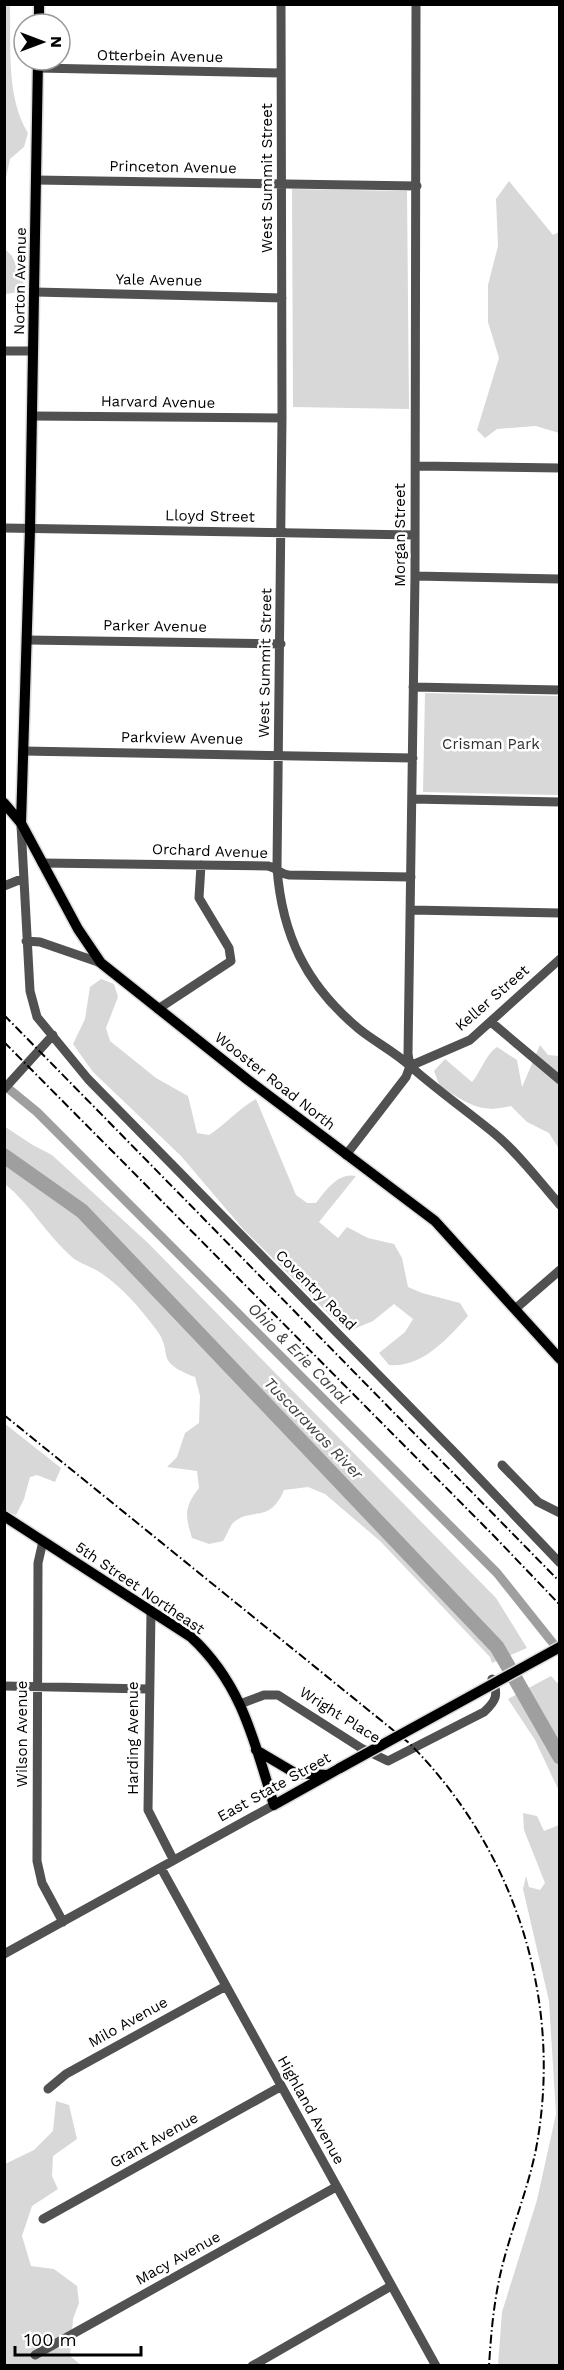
<svg xmlns="http://www.w3.org/2000/svg" width="564" height="2370" font-family="'Work Sans',sans-serif">
  <style>
    .green { fill: #d8d8d8 }
    .lines { fill: none; stroke-linecap: round; stroke-linejoin: round }
    .canal { stroke: #9f9f9f; stroke-width: 9 }
    .river { stroke: #9f9f9f; stroke-width: 15 }
    .major-casing { stroke: #dbdbdb; stroke-width: 13 }
    .minor { stroke: #515151; stroke-width: 9 }
    .major { stroke: #000; stroke-width: 10 }
    .rail { stroke: #000; stroke-width: 2; stroke-dasharray: 9 3 1.5 3; stroke-linecap: butt }
    .major-bridge-casing { stroke: #dbdbdb; stroke-width: 13; stroke-linecap: butt }
    .major-bridge { stroke: #000; stroke-width: 10 }
    .labels { text-anchor: middle; stroke-width: 5; stroke-linejoin: round; paint-order: stroke }
    .street-label { font-size: 15px; fill: #000; stroke: #fff }
    .park-label { font-size: 15px; fill: #2f2f2f; stroke: #fff }
    .water-label { font-size: 16px; font-style: italic; fill: #404040; stroke: #fff }
  </style>
  <rect width="100%" height="100%" fill="#fff"/>
  <path class="green" d="M10,4c1,42 -4,93 18,129l-4,14 -14,12 -5,23 -1,-177z
    M509,181l44,54 6,-3v201l-23,-7 -39,3 -12,9 -8,-8 22,-72 -11,-36v-37l10,-39 -2,-47z
    M292,189l115,2 2,218 -116,-2z
    M4,248l8,8 15,35 -22,3z
    M425,693l134,3v99l-136,-3z
    M101,979l13,5 4,13 -12,31 4,13 46,37 32,18 9,37 12,2c17,-11 29,-26 47,-36l40,96 11,8h9c10,-13 22,-31 40,-27l-37,46 19,16 9,-11 21,11 26,6 8,14 6,29 14,6 38,10 8,13c-21,23 -46,52 -79,49l-10,-12 26,-21 8,-13 -19,-15 -21,17 -26,11 -103,-102 -63,-74 -88,-84 -20,-28 12,-25 5,-32z
    M540,1045l8,10 11,1v93l-10,-16 -22,-11 -16,-16c-33,8 -42,-3 -71,-19l-6,-16 11,-12 27,23c10,-12 13,-27 25,-35l20,13 5,27z
    M4,1126l27,18 21,11 96,88 348,355 31,50 -35,15 -2,-6 -110,-116 -55,-47 -17,-7 -24,3c-15,36 -34,15 -52,34 -3,5 -6,12 -9,17l-14,3 -17,-6c-7,-23 -8,-31 7,-50l-2,-17 -30,-4 10,-10 8,-24 14,-10 1,-27 -5,-19c-44,-17 -19,-23 -40,-49 -16,-21 -32,-40 -54,-55 -9,-6 -20,-9 -28,-15 -26,-22 -42,-53 -68,-74z
    M4,1423l57,45 -6,14 -18,-7 -7,2 -6,22 -8,16 -11,-4z
    M551,1676l8,9v106l-24,-51 -27,-41z
    M523,1813l14,3 7,15 15,-6v540h-61l4,-53 35,-112 19,-86 -7,-113 -26,-112 3,-13 3,11 11,3 5,-7 -21,-53z
    M56,2101l13,4 8,34 -24,17 -1,20 6,13 -26,17 -10,30 9,30 23,3 23,17 2,17 -6,16 -3,37 11,9 -76,1v-202l29,-14 19,-19z"/>
  <g class="lines">
    <path class="canal" d="M4,1085l33,27 460,461 63,79"/>
    <path class="river" d="M4,1156l78,55 415,436 63,110"/>
    <defs>
      <path id="major" d="M39,24v-20
        M4,803l17,20 57,106 23,34 147,117 187,141 125,138
        M21,823l9,-294 8,-469
        M4,1516l187,121c51,47 63,104 83,168l66,-37
        M256,1750l39,23 32,2"/>
    </defs>
    <use href="#major" class="major-casing"/>
    <path class="minor" d="M281,4l1,414 -5,450c5,67 29,117 82,161 16,13 36,23 51,37 27,24 57,45 85,68 24,20 44,47 65,71
      M38,68l243,5
      M36,180l381,6
      M35,292l247,6
      M4,351h29
      M32,416l250,2
      M416,466l144,2
      M4,528l411,7
      M415,576l145,3
      M28,640l253,4
      M413,687l147,3
      M23,751l390,7
      M412,799l148,3
      M21,825l9,166 7,26 51,62 369,376 103,108
      M42,863l226,3c9,2 12,8 21,9l122,2
      M4,886l20,-8
      M411,910l149,3
      M26,941l14,1 61,21
      M158,1009l73,-48 -2,-13 -30,-50 2,-33
      M491,1022l69,58
      M410,1066l60,-26 90,-81
      M4,1089l49,-54
      M346,1155l60,-78 4,-11 -2,-12 7,-478 1,-572
      M515,1309l45,-39
      M502,1465l36,37 22,11
      M43,1541l-5,22 -1,298 5,22 21,39
      M151,1611l-3,199 25,49
      M4,1686l144,3
      M240,1704l24,-9h14l83,53 27,13 96,-49c12,-11 15,-17 8,-33
      M161,1868l275,498
      M4,1954l270,-149
      M48,2089l18,-15 160,-88
      M43,2219l237,-132
      M35,2355l301,-168
      M252,2366l139,-80"/>
    <use href="#major" class="major"/>
    <path class="rail" d="M4,1015l556,567
      M4,1042l490,494 66,69
      M4,1415l405,328c106,106 155,258 127,406 -8,40 -24,78 -34,118 -8,32 -11,66 -13,99"/>
    <defs>
      <path id="major-bridge" d="M340,1768l220,-121"/>
    </defs>
    <use href="#major-bridge" class="major-bridge-casing"/>
    <use href="#major-bridge" class="major-bridge"/>
  </g>
  <g class="labels">
    <g class="street-label">
      <text transform="translate(160 56) rotate(1)" y="5">Otterbein Avenue</text>
      <text transform="translate(173 167) rotate(1)" y="5">Princeton Avenue</text>
      <text transform="translate(267 178) rotate(-90)" y="5">West Summit Street</text>
      <text transform="translate(159 280) rotate(1)" y="5">Yale Avenue</text>
      <text transform="translate(20 281) rotate(-89)" y="5">Norton Avenue</text>
      <text transform="translate(158 402) rotate(1)" y="5">Harvard Avenue</text>
      <text transform="translate(210 516) rotate(1)" y="5">Lloyd Street</text>
      <text transform="translate(400 535) rotate(-90)" y="5">Morgan Street</text>
      <text transform="translate(155 626) rotate(1)" y="5">Parker Avenue</text>
      <text transform="translate(265 663) rotate(-89)" y="5">West Summit Street</text>
      <text transform="translate(182 738) rotate(1)" y="5">Parkview Avenue</text>
      <text transform="translate(210 851) rotate(2)" y="5">Orchard Avenue</text>
      <text transform="translate(492 998) rotate(-41)" y="5">Keller Street</text>
      <text transform="translate(275 1081) rotate(38)" y="5">Wooster Road North</text>
      <text transform="translate(316 1290) rotate(45)" y="5">Coventry Road</text>
      <text transform="translate(140 1588) rotate(34)" y="5">5th Street Northeast</text>
      <text transform="translate(340 1715) rotate(32)" y="5">Wright Place</text>
      <text transform="translate(22 1734) rotate(-90)" y="5">Wilson Avenue</text>
      <text transform="translate(133 1738) rotate(-90)" y="5">Harding Avenue</text>
      <text transform="translate(274 1787) rotate(-29)" y="5">East State Street</text>
      <text transform="translate(128 2022) rotate(-29)" y="5">Milo Avenue</text>
      <text transform="translate(311 2110) rotate(61)" y="5">Highland Avenue</text>
      <text transform="translate(154 2140) rotate(-29)" y="5">Grant Avenue</text>
      <text transform="translate(178 2258) rotate(-29)" y="5">Macy Avenue</text>
    </g>
    <g class="park-label">
      <text x="491" y="749">Crisman Park</text>
    </g>
    <g class="water-label">
      <text transform="translate(299 1353) rotate(45)" y="6">Ohio &amp; Erie Canal</text>
      <text transform="translate(314 1428) rotate(46)" y="6">Tuscarawas River</text>
    </g>
  </g>
  <rect width="564" height="2370" fill="none" stroke="#000000" stroke-width="12"/>
  <g transform="translate(42 42) rotate(90)"><circle r="28" fill="#ffffff" stroke="#999999" stroke-width="1.5"/>
  <path d="M0-4.5L10 22L0 15L-10 22Z" fill="#000000"/>
  <text y="-9" font-size="16" font-weight="bold" text-anchor="middle" fill="#000000">N</text>
  </g>
  <path d="M15 2346v9h126v-9" fill="none" stroke="#000000" stroke-width="3"/>
  <text x="24" y="2346" font-size="18" fill="#000000" stroke="#ffffff" stroke-width="4.5" paint-order="stroke">100 m</text>
</svg>
